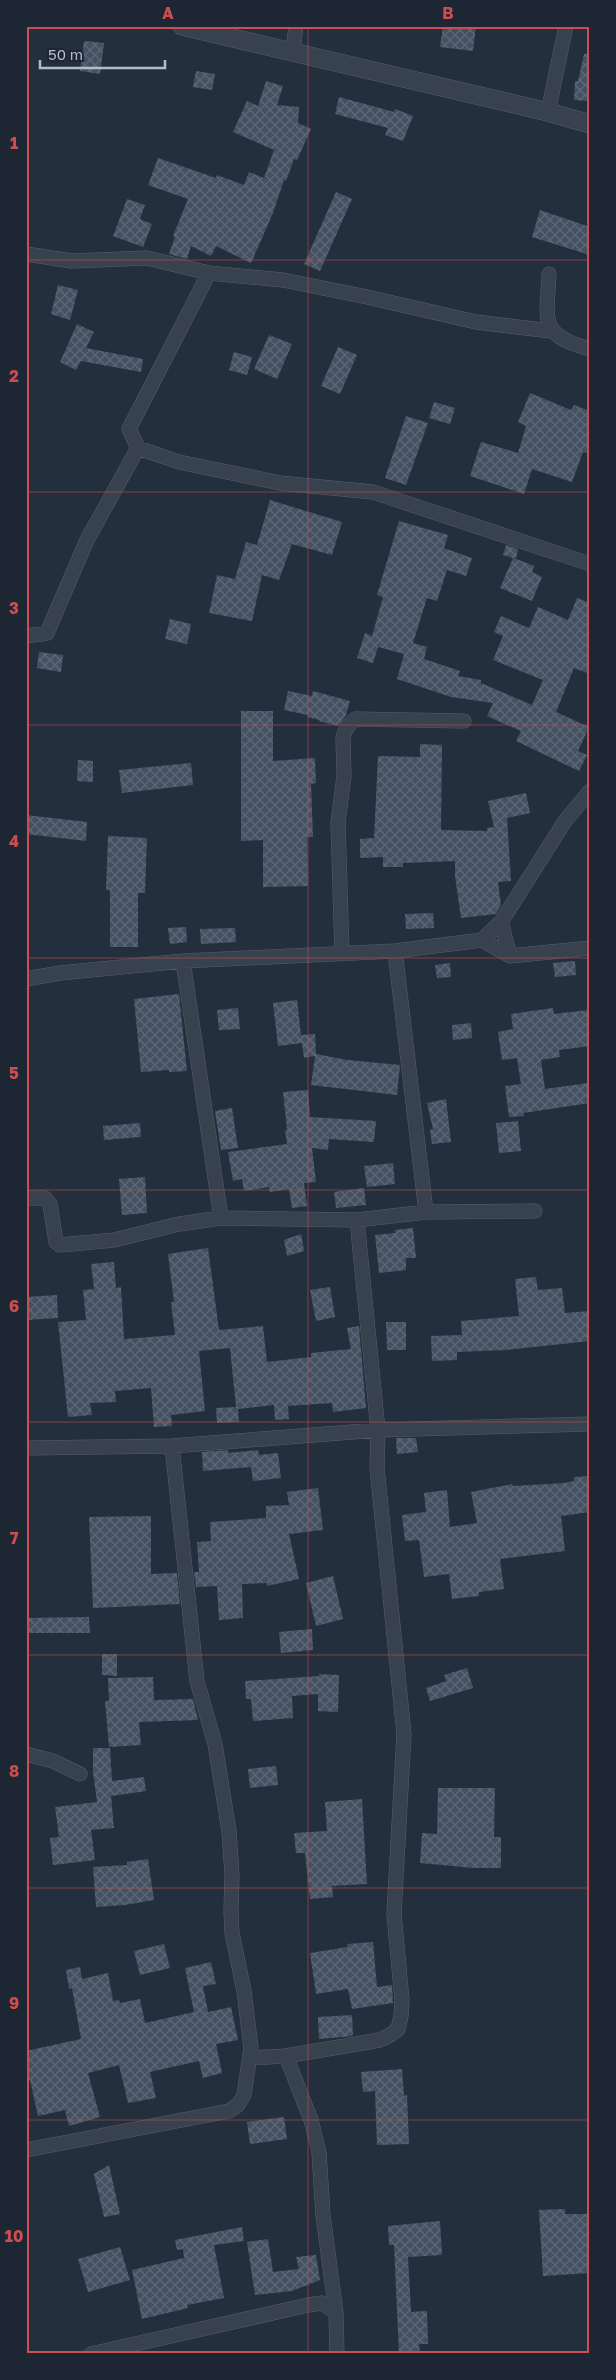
<svg xmlns="http://www.w3.org/2000/svg" width="616" height="2380" font-family="'Golos Text',sans-serif">
  <style>
    .building { fill: url(#building-cross-hatch) }
    .lines { fill: none; stroke-linecap: round; stroke-linejoin: round }
    .minor-casing { stroke: #565f6c; stroke-width: 15 }
    .tertiary-casing { stroke: #565f6c; stroke-width: 19 }
    .minor { stroke: #38414e; stroke-width: 14 }
    .tertiary { stroke: #38414e; stroke-width: 18 }
    .grid { fill: none; stroke: #ce4d50; stroke-width: 1; stroke-opacity: 0.55 }
    .neatline { fill: none; stroke: #ce4d50; stroke-width: 2 }
    .grid-label { font-size: 16px; text-anchor: middle; font-weight: bold; fill: #ce4d50 }
  </style>
  <defs>
    <pattern id="building-cross-hatch" width="8" height="8" patternUnits="userSpaceOnUse" patternTransform="scale(1.25)"><rect width="8" height="8" fill="#455162"/><path d="M0 0l8 8M0 8l8-8" fill="none" stroke="#5d6877"/></pattern>
  </defs>
  <rect width="100%" height="100%" fill="#242f3e"/>
  <path class="building" d="M443,26h33l-3,25 -33,-4z
    M84,41l20,2 -4,31 -20,-3z
    M584,54h6l-2,47 -14,-1 1,-19h3z
    M196,71l19,3 -3,16 -19,-3z
    M266,81l17,5 -6,19 22,2 -1,16 13,6 -14,31 -3,-1 -8,22 -2,-1 -11,33 -22,50 -35,-17 -5,10 -20,-10 -4,13 -18,-5 6,-17 -2,-1 15,-37 -40,-14 10,-27 58,20 1,-3 27,10 5,-13 15,6 10,-28 -41,-18 14,-31 11,5z
    M339,97l55,15 1,-3 18,7 -10,25 -18,-6 3,-7 -53,-14z
    M336,192l16,7 -32,72 -16,-7z
    M127,199l18,6 -5,14 12,5 -9,23 -30,-11z
    M540,210l50,17v28l-58,-18z
    M58,285l20,5 -8,30 -19,-6z
    M77,324l17,8 -8,16 57,11 -2,13 -60,-11 -5,9 -16,-8z
    M269,335l23,9 -15,35 -23,-10z
    M338,347l19,8 -17,39 -19,-8z
    M234,352l18,5 -5,18 -18,-5z
    M530,393l41,17 3,-5 16,6v43l-7,-2 -11,30 -40,-13 -8,25 -54,-18 11,-34 37,11 8,-27 -8,-4z
    M434,402l21,6 -5,16 -21,-6z
    M406,416l22,7 -22,62 -21,-7z
    M270,500l72,22 -10,33 -40,-11 -13,36 -17,-5 -10,46 -43,-8 8,-38 18,4 11,-37 11,3z
    M399,521l49,14 -4,13 28,10 -6,18 -19,-6 -10,31 -10,-3 -14,45 14,4 -3,12 36,12 -2,5 23,4v3l51,22 11,-25 -50,-20 10,-24 -9,-4 7,-16 28,12 9,-21 30,13 9,-22 13,5v71l-16,-6 -18,44 33,15 -11,24 9,4 -8,16 -63,-30 5,-10 -34,-15 6,-13 -42,-6 -54,-18 7,-25 -26,-7 -5,16 -16,-5 8,-25 7,3 11,-39 -6,-2z
    M506,545l12,4 -2,9h-2l20,8 -2,6 10,5 -10,24 -32,-13 13,-30 -10,-3z
    M170,619l21,5 -4,20 -22,-5z
    M39,652l24,3 -2,17 -24,-4z
    M288,691l24,5 1,-5 37,10 -4,14 -8,11 -19,-5 1,-1 -13,-3 1,-2 -24,-5z
    M241,711h32v50l42,-3 1,25 -5,1 2,53h-6l1,49 -45,1v-47l-22,1z
    M420,744l22,1 -1,85 46,1v-3l7,-1 -6,-26 38,-8 4,20 -23,5 4,63 -13,1 3,23 -5,9 -35,4 -6,-42v-15l-52,2v4h-20v-10l-23,1v-19l14,-1 4,-82 42,1z
    M78,760l15,1v21l-16,-1z
    M191,763l2,22 -71,8 -3,-23z
    M26,815l61,7 -1,19 -60,-7z
    M108,836l39,2 -2,55h-7v54h-28v-57h-4z
    M433,913l1,15 -28,1 -1,-15z
    M186,927l1,15 -17,2 -2,-16z
    M235,928l1,14 -35,2 -1,-15z
    M575,961l1,14 -21,2 -2,-14z
    M450,963l1,14 -14,1 -2,-13z
    M179,994l8,77 -18,1v-2l-28,2 -7,-73z
    M297,1000l4,35 14,-1 1,20 31,6 53,5 -3,30 -86,-10 4,-29 -11,2 -2,-15 -24,3 -5,-43z
    M238,1008l2,21 -21,1 -2,-20z
    M553,1008l1,6 34,-4 2,36 -31,4 1,7 -19,3 4,29 43,-6 2,20 -67,10 1,3 -15,1 -4,-31 16,-2 -4,-26 -15,2 -4,-28 15,-3 -2,-15z
    M471,1023l1,15 -19,2 -1,-15z
    M308,1090l2,27 66,4 -2,21 -45,-3 -1,11 -16,-2 4,34 -12,1 3,23 -15,2 -3,-19 -19,3 -1,-5 -25,4 -2,-12 -9,2 -5,-29 59,-8 -2,-14h2l-4,-38z
    M446,1099l5,43 -19,2 -2,-14 3,-1 -6,-26z
    M232,1108l6,40 -17,2 -6,-39z
    M518,1121l3,30 -22,2 -3,-30z
    M140,1123l1,14 -37,3 -1,-14z
    M393,1163l2,21 -28,3 -3,-21z
    M145,1177l2,36 -25,2 -3,-36z
    M364,1188l2,17 -30,3 -2,-16z
    M413,1228l3,30h-10v12l-27,3 -4,-38 20,-2v-3z
    M301,1234l3,17 -17,5 -3,-16z
    M208,1248l11,82 44,-4 4,36 44,-5v-4l40,-4 -4,-21 12,-2 7,82 -33,4 -1,-9 -44,3 1,13 -14,1 -1,-15 -36,4 1,13 -22,1 -1,-15 20,-1 -6,-59 -31,3 6,60 -34,4 1,11 -18,1 -3,-39 -36,3 1,11 -26,1 2,12 -24,2 -10,-95 28,-2 -3,-30 11,-1 -3,-25 23,-2 2,26 5,-1 3,52 51,-4 -4,-33h3l-6,-48z
    M536,1277l2,13 24,-2 3,25 24,-2 1,30 -84,9 -49,2v8l-25,1 -1,-25 31,-1 -1,-14 58,-5 -4,-37z
    M330,1287l5,30 -19,4 -6,-31z
    M57,1295l1,23 -32,2v-23z
    M386,1322h20v28h-19z
    M396,1438h20l2,14 -21,2z
    M228,1450v3l30,-3 1,5 19,-2 3,25 -28,3 -2,-14 -48,4 -1,-19z
    M590,1476v36l-29,4 4,35 -65,8 4,30 -25,3v4l-27,3 -3,-25 -25,3 -5,-37 -14,1 -3,-26 24,-3 -2,-19 23,-3 3,37 27,-4 -6,-31 41,-8 1,2 52,-3 9,-2v-4z
    M318,1488l5,42 -34,4 10,45 -32,7v-3l-25,1 1,34 -24,2 -2,-34 -21,1 -2,-15h5l-2,-30 14,-1 -1,-19 56,-4v-12l23,-1 -2,-13z
    M151,1516v58l26,-1 3,31 -87,4 -4,-91z
    M333,1576l10,43 -27,7 -10,-43z
    M89,1617l1,16h-64v-15z
    M312,1629l1,21 -32,3 -2,-21z
    M102,1654h15v22l-15,-1z
    M467,1668l6,20 -43,13 -4,-13 20,-7 -2,-6z
    M319,1674l20,1 -1,37 -20,-1v-17l-26,2 1,22 -40,3 -2,-22h-5l-1,-18 74,-5z
    M153,1677l1,23 39,-1 5,21 -59,2 2,23 -32,2 -4,-46h4l-1,-23z
    M93,1748h17l2,33 32,-4 2,14 -35,5 3,32 -23,2 4,30 -42,5 -3,-27 9,-1 -4,-30 42,-5 -4,-30z
    M276,1766l2,19 -28,3 -2,-19z
    M438,1788h57l-1,49h7v31h-27l-54,-5 2,-30 15,1z
    M362,1799l5,85 -35,2 1,11 -23,2 -5,-46h-9l-2,-20 33,-2 -2,-29z
    M148,1859l6,41 -29,5 -29,2 -3,-40 34,-2v-3z
    M373,1942l4,45 15,-2 1,18 -41,6 -4,-20 -32,5 -6,-41 38,-6 -1,-3z
    M164,1944l6,24 -30,7 -6,-24z
    M211,1962l5,22 -13,2 5,26 23,-5 7,33 -22,4 6,29 -19,5 -4,-17 -49,11 6,26 -28,5 -9,-38 -31,8 12,44 -31,9 -4,-16 -27,6 -8,-36 -4,1v-30l55,-12 -9,-51 -3,1 -3,-19 14,-3 2,12 26,-6 5,28 6,-1 1,3 20,-4 5,24 49,-11 -9,-44z
    M352,2015l1,21 -34,3 -1,-22z
    M402,2069l2,27 3,-1 2,49 -32,1 -2,-54 -12,1 -2,-20z
    M284,2117l3,22 -37,5 -3,-22z
    M109,2165l11,49 -16,3 -10,-43z
    M565,2209v5h25v59l-47,3 -4,-66z
    M440,2221l2,34 -34,2 3,55 16,-1 1,33h-9l1,10h-21l-5,-109h-5l-1,-19z
    M242,2227l2,14 -30,4 10,53 -37,7 1,3 -46,11 -10,-49 52,-12 -1,-9 -6,1 -2,-10z
    M268,2239l5,33 26,-3 -3,-12 20,-2 4,25 -28,11 -37,4 -8,-53z
    M120,2247l10,33 -42,12 -10,-33z"/>
  <g class="lines">
    <defs>
      <path id="minor" d="M293,51l3,-25
        M548,112l18,-86
        M26,254l46,7 75,-3 62,15 -80,156 9,19 41,14 101,21 93,9 217,72
        M209,273l74,7 84,17 109,25 75,9
        M549,274c-2,46 -11,61 41,75
        M26,636l21,-3 40,-93 51,-92
        M501,922l9,34
        M482,940l28,16 80,-8
        M395,951l31,261
        M342,953l-4,-130 6,-47 -1,-39 4,-10 8,-8 109,2
        M183,961l38,257
        M26,979l34,-6 123,-12 212,-10 87,-11 19,-18 64,-101 25,-30
        M26,1198h19l5,6 6,38 4,3 54,-5 65,-16 42,-6 136,2 69,-8 109,-1
        M26,1448l146,-2 206,-16 212,-6
        M26,1754l27,7 27,13
        M286,2056l25,64 8,32 4,63 13,98 1,41
        M250,2058l36,-2 94,-16 10,-5 8,-6 3,-13 1,-16 -8,-86 10,-180 -27,-266 1,-38 -21,-210
        M26,2150l203,-39 9,-6 6,-10 7,-47 -7,-57 -12,-58 -1,-22 1,-36 -3,-44 -14,-87 -18,-63 -25,-235
        M91,2354l217,-49 14,-2 14,10"/>
      <path id="tertiary" d="M182,26l366,86 42,12"/>
    </defs>
    <use href="#minor" class="minor-casing"/>
    <use href="#tertiary" class="tertiary-casing"/>
    <use href="#minor" class="minor"/>
    <use href="#tertiary" class="tertiary"/>
  </g>
  <path class="grid" d="M308,26v2328M26,260h564M26,492h564M26,725h564M26,958h564M26,1190h564M26,1422h564M26,1655h564M26,1888h564M26,2120h564"/>
  <rect width="616" height="2380" fill="none" stroke="#1d2633" stroke-width="55"/>
  <path d="M40 60v8h125v-8" fill="none" stroke="#b4bcc9" stroke-width="2.5"/>
  <text x="48" y="60" font-size="15" fill="#b4bcc9" stroke="#1d2633" stroke-width="4" paint-order="stroke">50 m</text>
  <rect x="28" y="28" width="560" height="2324" class="neatline"/>
  <g class="grid-label">
    <text x="168" y="19">A</text>
    <text x="448" y="19">B</text>
    <text x="14" y="149">1</text>
    <text x="14" y="382">2</text>
    <text x="14" y="614">3</text>
    <text x="14" y="847">4</text>
    <text x="14" y="1079">5</text>
    <text x="14" y="1312">6</text>
    <text x="14" y="1544">7</text>
    <text x="14" y="1777">8</text>
    <text x="14" y="2009">9</text>
    <text x="14" y="2242">10</text>
  </g>
</svg>
